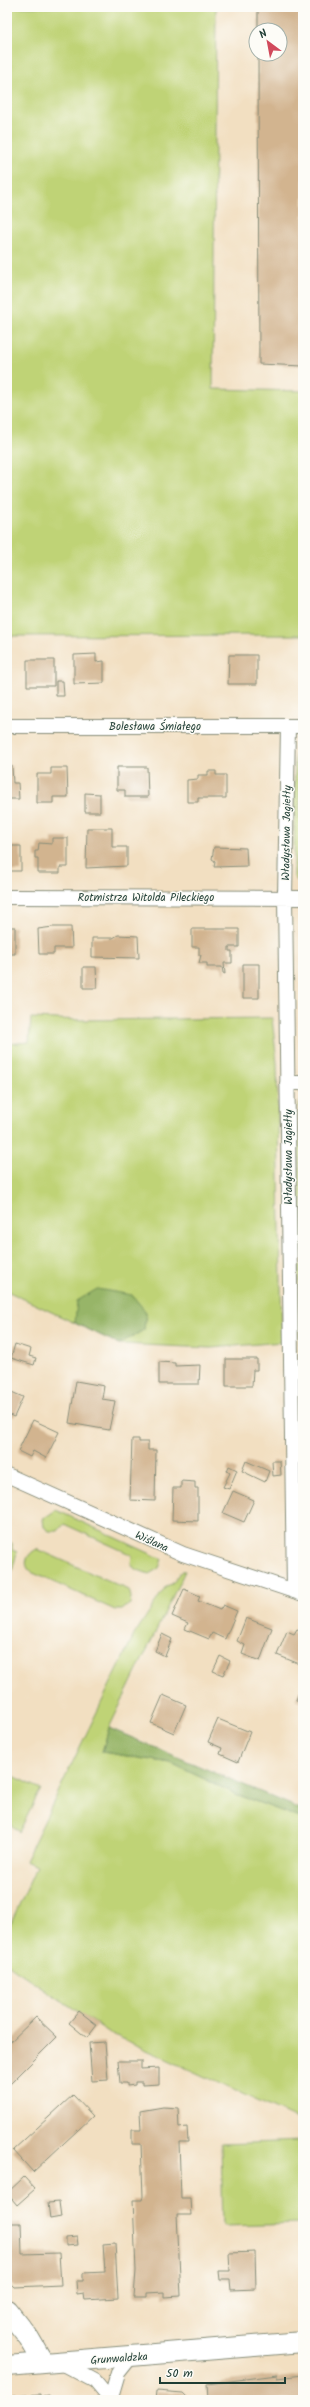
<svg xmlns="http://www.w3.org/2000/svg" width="310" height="2407" font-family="Kalam,sans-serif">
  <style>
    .green { fill: #bfd376; stroke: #6f8855 }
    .forest { fill: #97b567; stroke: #5b794e }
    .building { fill: #d2b48f }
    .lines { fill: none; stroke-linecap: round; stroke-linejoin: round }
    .street-casing { stroke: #888e7a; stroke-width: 16 }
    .secondary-casing { stroke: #888e7a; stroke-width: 22 }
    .street { stroke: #fff; stroke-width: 14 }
    .secondary { stroke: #fff; stroke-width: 20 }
    .labels { text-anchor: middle; stroke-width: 3; stroke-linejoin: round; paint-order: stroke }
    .street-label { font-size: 11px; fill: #1f3d34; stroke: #fdfcf7 }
  </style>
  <rect width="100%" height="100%" fill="#fdfcf7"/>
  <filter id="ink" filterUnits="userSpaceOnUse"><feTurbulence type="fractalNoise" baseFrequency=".025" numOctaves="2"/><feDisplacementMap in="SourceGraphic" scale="8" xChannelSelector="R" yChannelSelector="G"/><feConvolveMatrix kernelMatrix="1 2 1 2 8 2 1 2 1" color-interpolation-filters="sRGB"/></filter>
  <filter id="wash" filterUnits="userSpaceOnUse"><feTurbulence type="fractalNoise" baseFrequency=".012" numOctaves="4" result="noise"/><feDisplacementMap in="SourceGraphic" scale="16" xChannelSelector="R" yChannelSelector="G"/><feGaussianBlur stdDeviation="0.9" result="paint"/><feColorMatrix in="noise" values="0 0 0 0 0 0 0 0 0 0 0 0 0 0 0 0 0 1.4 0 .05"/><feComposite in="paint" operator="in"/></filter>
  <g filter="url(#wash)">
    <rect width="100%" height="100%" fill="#f2dfc1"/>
    <path class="green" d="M7,7h209l-3,382 90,2v244l-296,1z
      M303,739v19h-3v61h3v68l-9,-10 1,-130z
      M31,1018l51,2 190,-2 5,45 5,279 -71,6 -92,-4 -112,-53v-247l22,-2z
      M303,1097v154h-4v-146z
      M299,1265h4v97l-4,-11z
      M56,1510l106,49 -3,9 -10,6 -14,-5 -4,-5 1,-9 -68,-31 -6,7h-9l-5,-4 -1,-8z
      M7,1543h5v7l5,2 -6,23 -4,5z
      M37,1549l92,41 2,7 -1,7 -8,6h-7l-84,-38c-9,-8 -4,-18 6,-23z
      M182,1571h3l-76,157 -7,24 69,11 65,31 67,25v303l-193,-89 -103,-69v-33l30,-65 -12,-5 109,-226 32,-49 6,-2z
      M7,1773l34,16 -22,43 -12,-11z
      M303,2141v83l-80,2 -2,-82z"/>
    <path class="forest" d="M97,1289l35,6 14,17 -2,18 -25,14 -44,-21 2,-22z
      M109,1728l194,82v9l-67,-25 -65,-31 -69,-11z"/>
    <g id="blocks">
      <path class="building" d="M258,7h45v359l-44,-2 -1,-310h22v-24h-22z
        M96,654v8l8,-1v22l-30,1v-29z
        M229,655h28v29h-29z
        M27,660h27v26h-27z
        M56,681h7l1,15h-8z
        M7,766h5l1,17h5l1,16h-12z
        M117,767h30l1,30h-23v-7h-8z
        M51,768h16l1,29h-15v6h-16v-29h14z
        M208,771h8v4h10v23h-28v4h-11v-22l11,-1v-4h10z
        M85,793l15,1v18h-15z
        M87,828h25v19h15v19l-41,2z
        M52,838h16v29h-8v6h-22v-15h-3v-7h3l1,-8 13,1z
        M7,846h14v25h-14z
        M214,847l32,1 1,18 -33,1 1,-6 -3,-2z
        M7,927h8v27h-8z
        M53,927h18l1,21h-18v6h-15l-1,-25z
        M192,929h47v18h-10v4h3v12h-8l1,11 -2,-1 -1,-6h-15v-4h-8l2,-8h-2v-8h-7z
        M118,935l20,1 1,22 -47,-1v-19h21z
        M243,964h16v34h-16z
        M83,967h13l1,21h-14z
        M15,1344l16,5 -2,7 7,2 -2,7 -23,-7z
        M226,1359h31v11h-4l-1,16h-26z
        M159,1362l16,1v3l25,-1 -1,19h-40z
        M76,1381l28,5 -2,13 13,2 -6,29 -40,-7z
        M7,1390l16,7 -9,20 -7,-3z
        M33,1420l26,12 -13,26 -13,-7 -3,6 -12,-6z
        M301,1427h2v24h-2z
        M132,1439h7v3h9v8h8l-1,51 -25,-1z
        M246,1461l23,10 -4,11 -23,-11z
        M272,1461h8l1,14 -8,1z
        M229,1466l8,4 -8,19 -6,-2 7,-14 -3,-2z
        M181,1481l14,1v6h3v33l-26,-1 1,-32h8z
        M233,1491l21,9 -10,22 -21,-9z
        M184,1589l16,7 -2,5 22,9 3,-5 14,6 -12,28 -13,-6 -3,6 -24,-10 3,-6 -16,-7z
        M246,1618l26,10 -12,33 -18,-7 3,-9 -8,-4z
        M297,1629l6,2 -1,34 -25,-10 10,-24 7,3z
        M162,1634l10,5 -7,17 -10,-5z
        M220,1656l10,5 -7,14 -10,-4z
        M303,1682v21l-7,-3z
        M163,1695l23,10 -12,28 -23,-10z
        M218,1719l32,13 -12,30 -18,-8 2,-6 -14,-6z
        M79,2011l18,14 -10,13 -18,-15z
        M36,2017l21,20 -50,50v-42z
        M105,2042l3,38 -16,1 -3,-38z
        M118,2061h23v8l18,-1v16l-17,1v-3h-7v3l-8,1v-3h-7z
        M73,2095l20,21 -60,56 -20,-22z
        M163,2107l15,1 1,20 8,-1 1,15h-9l2,56h9l1,17h-14l4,81 -17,1v-5l-17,1v4h-13l2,-26 -3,-71h9l1,-4 -2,-52h-9v-14h9l-1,-19z
        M24,2177l11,12 -18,16 -10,-12z
        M59,2202l2,15 -11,2 -2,-16z
        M9,2223h12l1,31 37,-1 2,32 -46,2 -5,-5z
        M77,2237l1,8 -12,1v-8z
        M115,2243l3,55 -33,2 -1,-7 -7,1 -1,-13h7v-8l22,-1 -2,-28z
        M255,2252l1,37 -25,1 -1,-10h-10l-1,-9h11l-1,-18z
        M277,2375v3l26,-3v25h-95l-1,-16z
        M157,2391l26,2 4,4 1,3h-32z
        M40,2394v3l9,-1v4h-35v-4z"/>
    </g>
  </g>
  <g filter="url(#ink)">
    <use href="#blocks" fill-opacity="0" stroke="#888e7a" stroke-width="1"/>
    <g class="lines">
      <defs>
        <path id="street" d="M7,726h296
          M288,726l-3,171 9,694
          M7,897l296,1
          M287,1083h16
          M7,1475l176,79 120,40
          M61,2363l34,18 15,18
          M110,2400l8,-27 12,-15"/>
        <path id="secondary" d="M7,2310l22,28 14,24
          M7,2366l296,-24"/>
      </defs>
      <use href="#street" class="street-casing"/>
      <use href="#secondary" class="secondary-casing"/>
      <use href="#street" class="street"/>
      <use href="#secondary" class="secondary"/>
    </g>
  </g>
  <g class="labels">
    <g class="street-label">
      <text x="155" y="730">Bolesława Śmiałego</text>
      <text transform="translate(286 833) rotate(-89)" y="4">Władysława Jagiełły</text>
      <text x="146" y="901">Rotmistrza Witolda Pileckiego</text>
      <text transform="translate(288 1157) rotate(-90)" y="4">Władysława Jagiełły</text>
      <text transform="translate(152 1541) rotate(24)" y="4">Wiślana</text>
      <text transform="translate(119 2358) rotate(-4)" y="4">Grunwaldzka</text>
    </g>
  </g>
  <rect width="310" height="2407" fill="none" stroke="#fdfcf7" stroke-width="24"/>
  <g transform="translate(268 42) rotate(328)"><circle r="19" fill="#fdfcf7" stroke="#a4b0a9"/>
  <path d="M0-3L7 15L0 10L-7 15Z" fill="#d1495b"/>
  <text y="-6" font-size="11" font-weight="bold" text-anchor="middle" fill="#1f3d34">N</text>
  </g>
  <path d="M160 2377v6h125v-6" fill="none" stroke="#1f3d34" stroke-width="2"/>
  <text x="166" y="2377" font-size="12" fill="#1f3d34" stroke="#fdfcf7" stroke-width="3" paint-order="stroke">50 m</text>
</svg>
